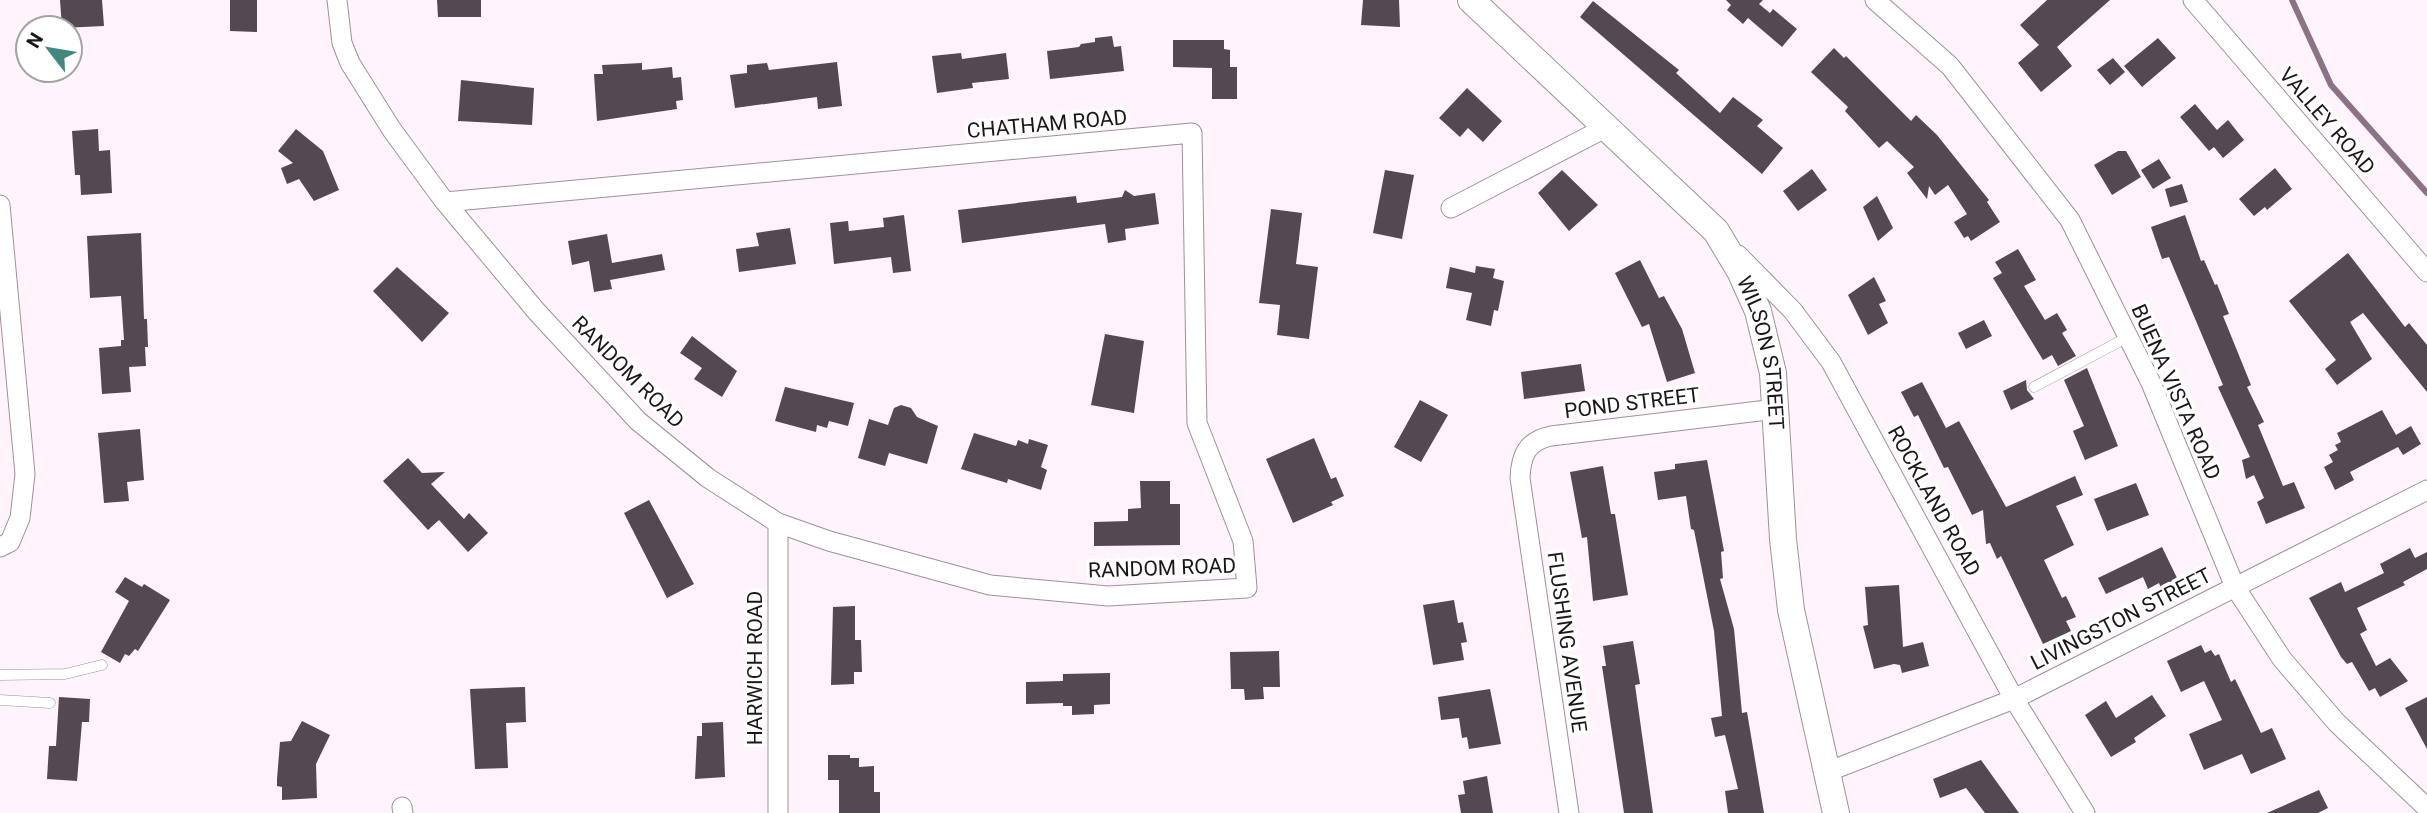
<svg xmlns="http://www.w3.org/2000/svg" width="2427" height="813" font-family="Roboto,sans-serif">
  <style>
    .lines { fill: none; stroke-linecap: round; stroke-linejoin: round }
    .stream { stroke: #8c7285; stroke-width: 6 }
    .building { fill: #544851 }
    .lane-casing { stroke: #9e919a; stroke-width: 11 }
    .street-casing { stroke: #9e919a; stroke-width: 21 }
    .secondary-casing { stroke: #9e919a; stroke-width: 28 }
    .lane { stroke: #fff; stroke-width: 10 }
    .street { stroke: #fff; stroke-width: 19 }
    .secondary { stroke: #fff; stroke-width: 26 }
    .labels { text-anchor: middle; stroke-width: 7; stroke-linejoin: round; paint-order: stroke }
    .street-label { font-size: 21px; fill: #1b161a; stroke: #fff }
  </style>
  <rect width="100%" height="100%" fill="#fff3fc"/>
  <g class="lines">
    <path class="stream" d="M2292,0l39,85 96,108"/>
  </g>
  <path class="building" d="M60,0h42l2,26 -42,2z
    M230,0h27v32l-27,-1z
    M437,0h44v17h-43z
    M1363,0h36l1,27 -39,-2z
    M1726,0h37l-4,4 11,9 3,-4 24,20 -15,18 -34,-29 -5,6 -16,-14 4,-5z
    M2047,0h63l-53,47 15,19 -31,26 -23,-29 21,-18 -19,-20z
    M1593,1l86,69 -3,3 44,40 13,-16 30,23 -6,6 26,22 -21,26 -182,-157z
    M1112,36l2,11 7,-1 3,25 -74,8 -3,-28 32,-4 2,-3 14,-2v-4z
    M2158,38l18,20 -34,29 -18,-21z
    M1173,40h51v9l6,1v17h7v32h-25v-31l-39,-1z
    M1834,48l10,10 2,-2 65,65 5,-6 21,20 52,65 -2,2 13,20 -29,19 -3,-5 -4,2 -10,-16 13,-8 -19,-29 -13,10 -6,-9 -2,13 -20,-26 7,-6 -27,-26 -8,7 -34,-37 3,-4 -37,-35z
    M961,53l1,6 44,-6 3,26 -37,4 1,5 -36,5 -5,-37z
    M2113,58l12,14 -15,13 -13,-15z
    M837,62l5,44 -24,3 -1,-12 -82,11 -5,-33 17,-2v-8l20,-2 2,7z
    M642,63v7l30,-3 1,11 8,-1 2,23 -7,1 1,8 -80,12 -3,-47h9l-1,-9z
    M461,80l73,8 -2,37 -74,-4z
    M1467,88l35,33 -19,21 -15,-14 -8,9 -21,-19z
    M2195,104l22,26 11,-10 16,20 -21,18 -9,-11 -5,4 -29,-34z
    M98,129l1,22 11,-1 2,43 -31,2 -1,-20h-5l-3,-44z
    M296,129l27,22 16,39 -25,11 -15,-22 -12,5 -6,-16 12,-5 -15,-12z
    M2118,151h8l15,26 -29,18 -18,-30z
    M2159,159l12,19 -18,11 -12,-19z
    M2275,168l17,21 -25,21 -2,-3 -11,9 -15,-17z
    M1812,169l15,21 -29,21 -15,-20z
    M1385,170l29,5 -12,64 -29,-6z
    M1562,170l36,35 -29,26 -31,-38z
    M2182,184l6,18 -18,5 -5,-18z
    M1125,190l9,6 21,-3 4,31 -34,5 1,11 -18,3 -3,-19 -143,19 -4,-33 118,-14 1,7 45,-6z
    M1877,196l16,32 -15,13 -15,-34z
    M1271,209l31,4 -6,51 22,3 -9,72 -32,-4 3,-30 -21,-2z
    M904,215l7,56 -18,2 -2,-16 -57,7 -4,-41 18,-2 1,10 35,-4 -1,-9z
    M2185,215l16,46 3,-1 11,25 2,-1 12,30 -6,2 28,69 -4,2 17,35 -6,3 25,61 11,-4 11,26 -39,16 -9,-22 7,-4 -10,-23 -8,4 -4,-19 8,-3 -32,-70 5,-2 -54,-128 -7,2 -11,-32z
    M790,228l6,36 -57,8 -3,-23 23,-3 -3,-13z
    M141,233l3,86h3l1,28h-3l1,19 -17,1 2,25 -29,2 -3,-46 22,-2v-6h3l-3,-44 -31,2 -3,-62z
    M607,234l5,29 50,-9 3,16 -55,10 2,9 -18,3 -5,-31 -17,4 -4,-24z
    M2018,249l18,31 -12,6 21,34 12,-7 10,17 -5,3 14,23 -18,10 -6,-11 -9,5 -50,-82 9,-5 -7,-11z
    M2348,253l57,74 4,-4 18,22v47l-64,-79 -13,9 22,37 -35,26 -12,-16 11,-9 -47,-59z
    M1640,260l19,38 5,-2 18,33 13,44 -28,9 -18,-58 -7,3 -27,-54z
    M1476,266l19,3 -2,9 11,3 -6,30 -4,-1 -3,16 -25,-6 6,-27 -26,-5 4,-21 25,6z
    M397,267l52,46 -27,29 -49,-51z
    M1874,277l12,24 -7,3 9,19 -20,12 -20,-40z
    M1984,320l8,16 -26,13 -8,-16z
    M1105,334l39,7 -10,72 -43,-8z
    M692,336l45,35 -15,26 -28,-18 8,-11 -22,-15z
    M1581,364l4,27 -61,8 -3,-27z
    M2087,368l31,78 -33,14 -12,-29 11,-5 -20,-46z
    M2026,380l1,10 7,9 -23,11 -8,-19z
    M1922,382l24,46 13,-7 47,86 69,-31 8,19 -27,11 18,39 -30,15 18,38 4,-2 10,21 -10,4 5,10 -28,13 -42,-88 -4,3 -7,-16 -4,1 -3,-34 -11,5 -24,-48 -4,1 -26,-53 -4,2 -13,-25z
    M785,387l69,16 -6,23 -19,-5 -2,7 -10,-3 -1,7 -41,-11z
    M1420,400l28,15 -27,47 -27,-15z
    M901,405l10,3 6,9 21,9 -11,38 -38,-11 -4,13 -27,-8 11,-39 19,6 6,-17z
    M2382,410l14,25 15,-9 10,18 -18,11 -5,-8 -48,25 4,8 -19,10 -11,-23 9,-5 -4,-7 9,-5 -3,-5 6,-3 -4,-9z
    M140,429l4,51 -17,2 2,19 -25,2 -6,-70z
    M974,433l42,13 2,-6 10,4 1,-5 19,6 -7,22 6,3 -6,20 -33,-11 -1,4 -46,-14z
    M1314,438l17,41 5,-2 8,19 -13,6 2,3 -40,18 -27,-64z
    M408,458l14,15 23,-1 -14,12 33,35 5,-6 19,20 -20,19 -29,-32 -11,10 -45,-49z
    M1707,460l17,91 -3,1 2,26 -3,1 14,50 8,84 5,-1 17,101h-36l-3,-22 13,-2 -13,-54 -10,2 -4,-19 11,-2 -8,-85 -20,-101 -3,-1 -5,-33 -28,4 -4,-28 21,-3v-5z
    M1603,466l8,48h4l13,81 -35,6 -6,-64 -5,1 -12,-66z
    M1140,481h30v23h10v41l-86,1v-24l34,-1v-12l13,-1z
    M2136,483l13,32 -42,16 -13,-32z
    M649,500l45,84 -27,14 -43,-85z
    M2162,547l16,33 -17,8 -2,-5 -11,6 -5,-12 -37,17 -8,-16z
    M2410,548l5,10 12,-6v17l-24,13 2,3 -48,23 10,22 -7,4 16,32 14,-8 18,23 -28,16 -5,-9 -6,3 -17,-29 -5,2 -6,-7 -32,-59 32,-16 4,10 39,-19 -4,-9z
    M125,577l17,10 2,-3 26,16 -32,51 -3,-2 -6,7 -4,-2 -5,9 -19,-11 28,-51 -14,-9z
    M1899,585l4,62 20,-5 6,24 -27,7 -2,-8 -6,-1 -20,5 -11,-43 5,-1 -3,-38z
    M1454,600l4,23 5,-1 4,20 -6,1 3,17 -31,5 -10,-60z
    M855,606v34h6l1,32h-8v12l-23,1 2,-78z
    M1633,641l7,43 -5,1 18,128h-29l-22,-147h4l-3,-20z
    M2201,645l4,8 6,-3 4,6 4,-2 12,28 4,-3 26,54 11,-5 14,31 -35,15 -9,-20 -38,16 -15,-36 33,-14 -18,-39 -23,11 -14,-31z
    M1279,651l1,36h-17l1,12 -19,1 -1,-11h-13l-1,-37z
    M1110,673v31l-16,1v9l-22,1v-9h-9v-3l-37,1v-22l37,-1v-7z
    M525,687l1,35 -20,1 2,45 -33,1 -5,-80z
    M1490,689l11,55 -32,5 -2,-12 -5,1 -3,-20 -18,2 -3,-23z
    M2152,695l14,21 -32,22 2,4 -25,15 -26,-42 21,-14 10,17z
    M59,697l31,2 -1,23h-7l-5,59 -30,-2 2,-33h7z
    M2427,697v52l-22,-41z
    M302,721l28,14 -14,29 1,34 -35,2v-13l-5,-1v-7l3,-37 11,-1z
    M723,722l2,55 -30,2 2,-43h5v-13z
    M828,755h22v3h9v9l15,-1v26h6v21h-41v-33h-11z
    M1981,760l38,53h-34l-19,-25 -26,10 -7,-19z
    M1487,776l6,37h-32l-3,-18 7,-1 -2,-13z
    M2319,790l9,18 -10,5h-51z"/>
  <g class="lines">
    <defs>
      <path id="lane" d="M2034,387l94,-50
        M0,675l65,-1 37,-9
        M0,700l50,3"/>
      <path id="street" d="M337,0l5,43 8,20 42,67 53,72 92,110 101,109 70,57 70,45 51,18 161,44 118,11 139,-8 -4,-47 -46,-118 -5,-290 -747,69
        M1875,0l75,66 120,154 81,163 84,204 47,72 55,64 90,85
        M2193,0l234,272
        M0,205l25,269 -5,44 -10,24 -10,5
        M1451,208l154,-80
        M1738,255l55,56 38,51 183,337 71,114
        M1827,772l187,-73 413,-209
        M402,807l1,6
        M778,813v-290
        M1569,813l-49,-335c1,-23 7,-37 31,-42l225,-27"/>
      <g id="secondary">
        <path id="s1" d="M1471,0l245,231 24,40 18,40 15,62 10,166 8,71 45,203"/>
      </g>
    </defs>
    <use href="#lane" class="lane-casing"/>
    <use href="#street" class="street-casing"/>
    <use href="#secondary" class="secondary-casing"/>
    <use href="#lane" class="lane"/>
    <use href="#street" class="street"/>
    <use href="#secondary" class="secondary"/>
  </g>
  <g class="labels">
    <g class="street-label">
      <text transform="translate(2327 121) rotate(49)" y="7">VALLEY ROAD</text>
      <text transform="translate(1047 124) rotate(-5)" y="7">CHATHAM ROAD</text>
      <text dy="7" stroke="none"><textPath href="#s1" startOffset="469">WILSON STREET</textPath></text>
      <text transform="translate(628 372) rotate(45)" y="7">RANDOM ROAD</text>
      <text transform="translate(2176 392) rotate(66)" y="7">BUENA VISTA ROAD</text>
      <text transform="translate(1632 403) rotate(-7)" y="7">POND STREET</text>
      <text transform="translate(1934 501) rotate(61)" y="7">ROCKLAND ROAD</text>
      <text transform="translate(1162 568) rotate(-2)" y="7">RANDOM ROAD</text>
      <text transform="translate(2121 619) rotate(-27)" y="7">LIVINGSTON STREET</text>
      <text transform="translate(1567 642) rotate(82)" y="7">FLUSHING AVENUE</text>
      <text transform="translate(755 668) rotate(-90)" y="7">HARWICH ROAD</text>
    </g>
  </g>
  <g transform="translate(49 49) rotate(301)"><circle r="33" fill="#ffffff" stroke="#a4a2a3" stroke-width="2"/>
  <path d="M0-5L12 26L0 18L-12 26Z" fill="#42887f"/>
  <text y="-10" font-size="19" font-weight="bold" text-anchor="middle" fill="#1b161a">N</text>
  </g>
</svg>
